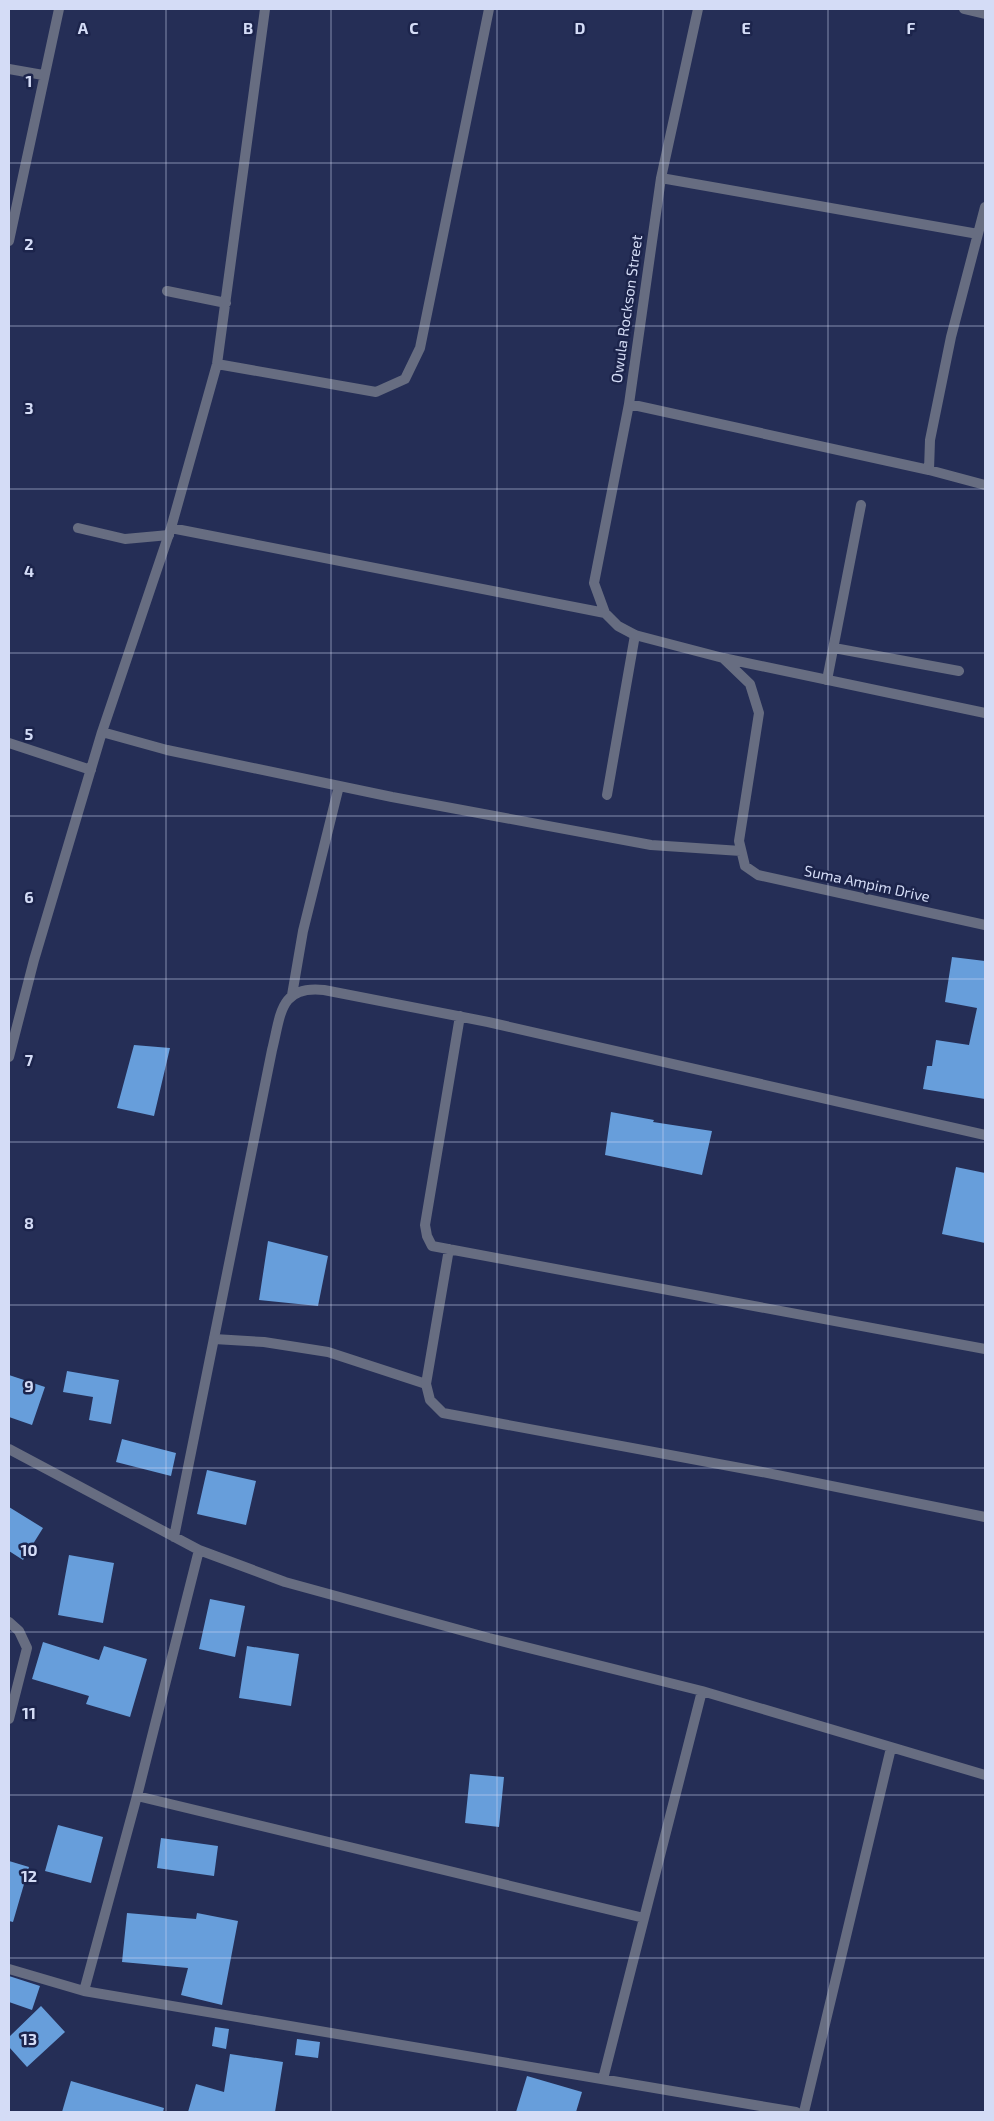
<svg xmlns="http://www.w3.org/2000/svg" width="994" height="2121" font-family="'Exo 2',sans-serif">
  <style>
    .building { fill: #679edb }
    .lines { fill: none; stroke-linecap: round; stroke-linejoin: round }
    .lane { stroke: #676d81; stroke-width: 10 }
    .street { stroke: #676d81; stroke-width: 10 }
    .grid { fill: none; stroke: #d4dcf6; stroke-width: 1; stroke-opacity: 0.55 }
    .labels { text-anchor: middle; stroke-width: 5; stroke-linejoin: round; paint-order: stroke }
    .street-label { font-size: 15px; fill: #d4dcf6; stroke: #1c244b }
    .grid-label { font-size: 16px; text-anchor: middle; font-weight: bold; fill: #d4dcf6; stroke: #1c244b; stroke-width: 5; stroke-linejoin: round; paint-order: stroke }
  </style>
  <rect width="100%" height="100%" fill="#252e56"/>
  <path class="building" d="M952,957l33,4v138l-62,-10 4,-23h5l4,-26 33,5 8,-37 -32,-6z
    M134,1045l36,3 -16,68 -37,-8z
    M611,1112l43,8 -1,2 59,9 -10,44 -97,-20z
    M956,1167l29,6v70l-43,-9z
    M268,1241l60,15 -10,50 -59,-6z
    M67,1371l52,9 -8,44 -22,-4 4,-23 -30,-5z
    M9,1375l36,12 -13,38 -23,-8z
    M122,1439l54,14 -5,23 -55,-14z
    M207,1470l49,11 -10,44 -49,-11z
    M9,1507l34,21 -20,32 -14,-9z
    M69,1555l45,8 -11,60 -45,-8z
    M210,1599l35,7 -10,51 -36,-8z
    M43,1642l56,18 5,-14 43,13 -17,58 -44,-13 3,-8 -57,-17z
    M247,1646l52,8 -8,52 -52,-8z
    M470,1774l34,3 -5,50 -34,-4z
    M58,1825l45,12 -12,46 -46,-12z
    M161,1838l57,8 -4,30 -57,-8z
    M9,1861l20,6 -16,55 -4,-1z
    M127,1913l69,6 1,-6 41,8 -16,84 -41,-10 7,-27 -66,-6z
    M9,1976l31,10 -8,24 -23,-8z
    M41,2006l24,26 -38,35 -18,-20v-10z
    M215,2027l14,2 -3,20 -14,-3z
    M297,2039l23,3 -2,16 -23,-3z
    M230,2054l53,8 -8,50h-87l8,-28 28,8z
    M527,2076l55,16 -6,20h-60z
    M71,2081l93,27 -1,4h-101z"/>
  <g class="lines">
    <path class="lane" d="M78,528l47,11 44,-4
      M834,648l125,23
      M827,680l34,-175
      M607,795l28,-160
      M214,1339l50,3 64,10 98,32"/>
    <path class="street" d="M964,9l21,5
      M9,69l34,6
      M661,178l317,56
      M9,241l50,-232
      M167,291l59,12
      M217,364l159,28 29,-13 15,-31 69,-339
      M629,404l300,66 56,15
      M929,470l1,-30 21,-103 34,-130
      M171,528l434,85 13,13 17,9 88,23 262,55
      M605,613l-11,-30 35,-179 32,-226 37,-169
      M724,659l26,25 9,29 -20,128 6,25 13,9 227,50
      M102,732l65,18 225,47 259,48 90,6
      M9,743l82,27
      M292,995l11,-64 36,-145
      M460,1016l-35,209 2,11 5,10 553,103
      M9,1057l25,-97 68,-228 69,-204 46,-164 48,-355
      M449,1249l-23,135 4,16 13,13 319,59 223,45
      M9,1449l190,101 86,32 204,56 213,53 283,84
      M174,1537l98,-487c9,-35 7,-65 52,-60l164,32 497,113
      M9,1622l10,9 8,17 -18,71
      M137,1796l507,122
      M9,1969l75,22 712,121
      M84,1991l53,-195 62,-246
      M603,2079l99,-388
      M804,2112l87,-364"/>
  </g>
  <path class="grid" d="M166,9v2103M331,9v2103M497,9v2103M663,9v2103M828,9v2103M9,163h976M9,326h976M9,489h976M9,653h976M9,816h976M9,979h976M9,1142h976M9,1305h976M9,1468h976M9,1632h976M9,1795h976M9,1958h976"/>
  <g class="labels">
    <g class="street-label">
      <text transform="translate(627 309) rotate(-82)" y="5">Owula Rockson Street</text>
      <text transform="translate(867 884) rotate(12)" y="5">Suma Ampim Drive</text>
    </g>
  </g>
  <g class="grid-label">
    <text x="83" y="34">A</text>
    <text x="248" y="34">B</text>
    <text x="414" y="34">C</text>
    <text x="580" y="34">D</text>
    <text x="746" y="34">E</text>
    <text x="911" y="34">F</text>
    <text x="29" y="87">1</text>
    <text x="29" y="250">2</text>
    <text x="29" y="414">3</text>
    <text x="29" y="577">4</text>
    <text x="29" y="740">5</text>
    <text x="29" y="903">6</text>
    <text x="29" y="1066">7</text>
    <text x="29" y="1229">8</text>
    <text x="29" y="1392">9</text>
    <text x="29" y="1556">10</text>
    <text x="29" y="1719">11</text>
    <text x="29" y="1882">12</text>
    <text x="29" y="2045">13</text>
  </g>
  <rect width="994" height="2121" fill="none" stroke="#d4dcf6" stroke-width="20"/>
</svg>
